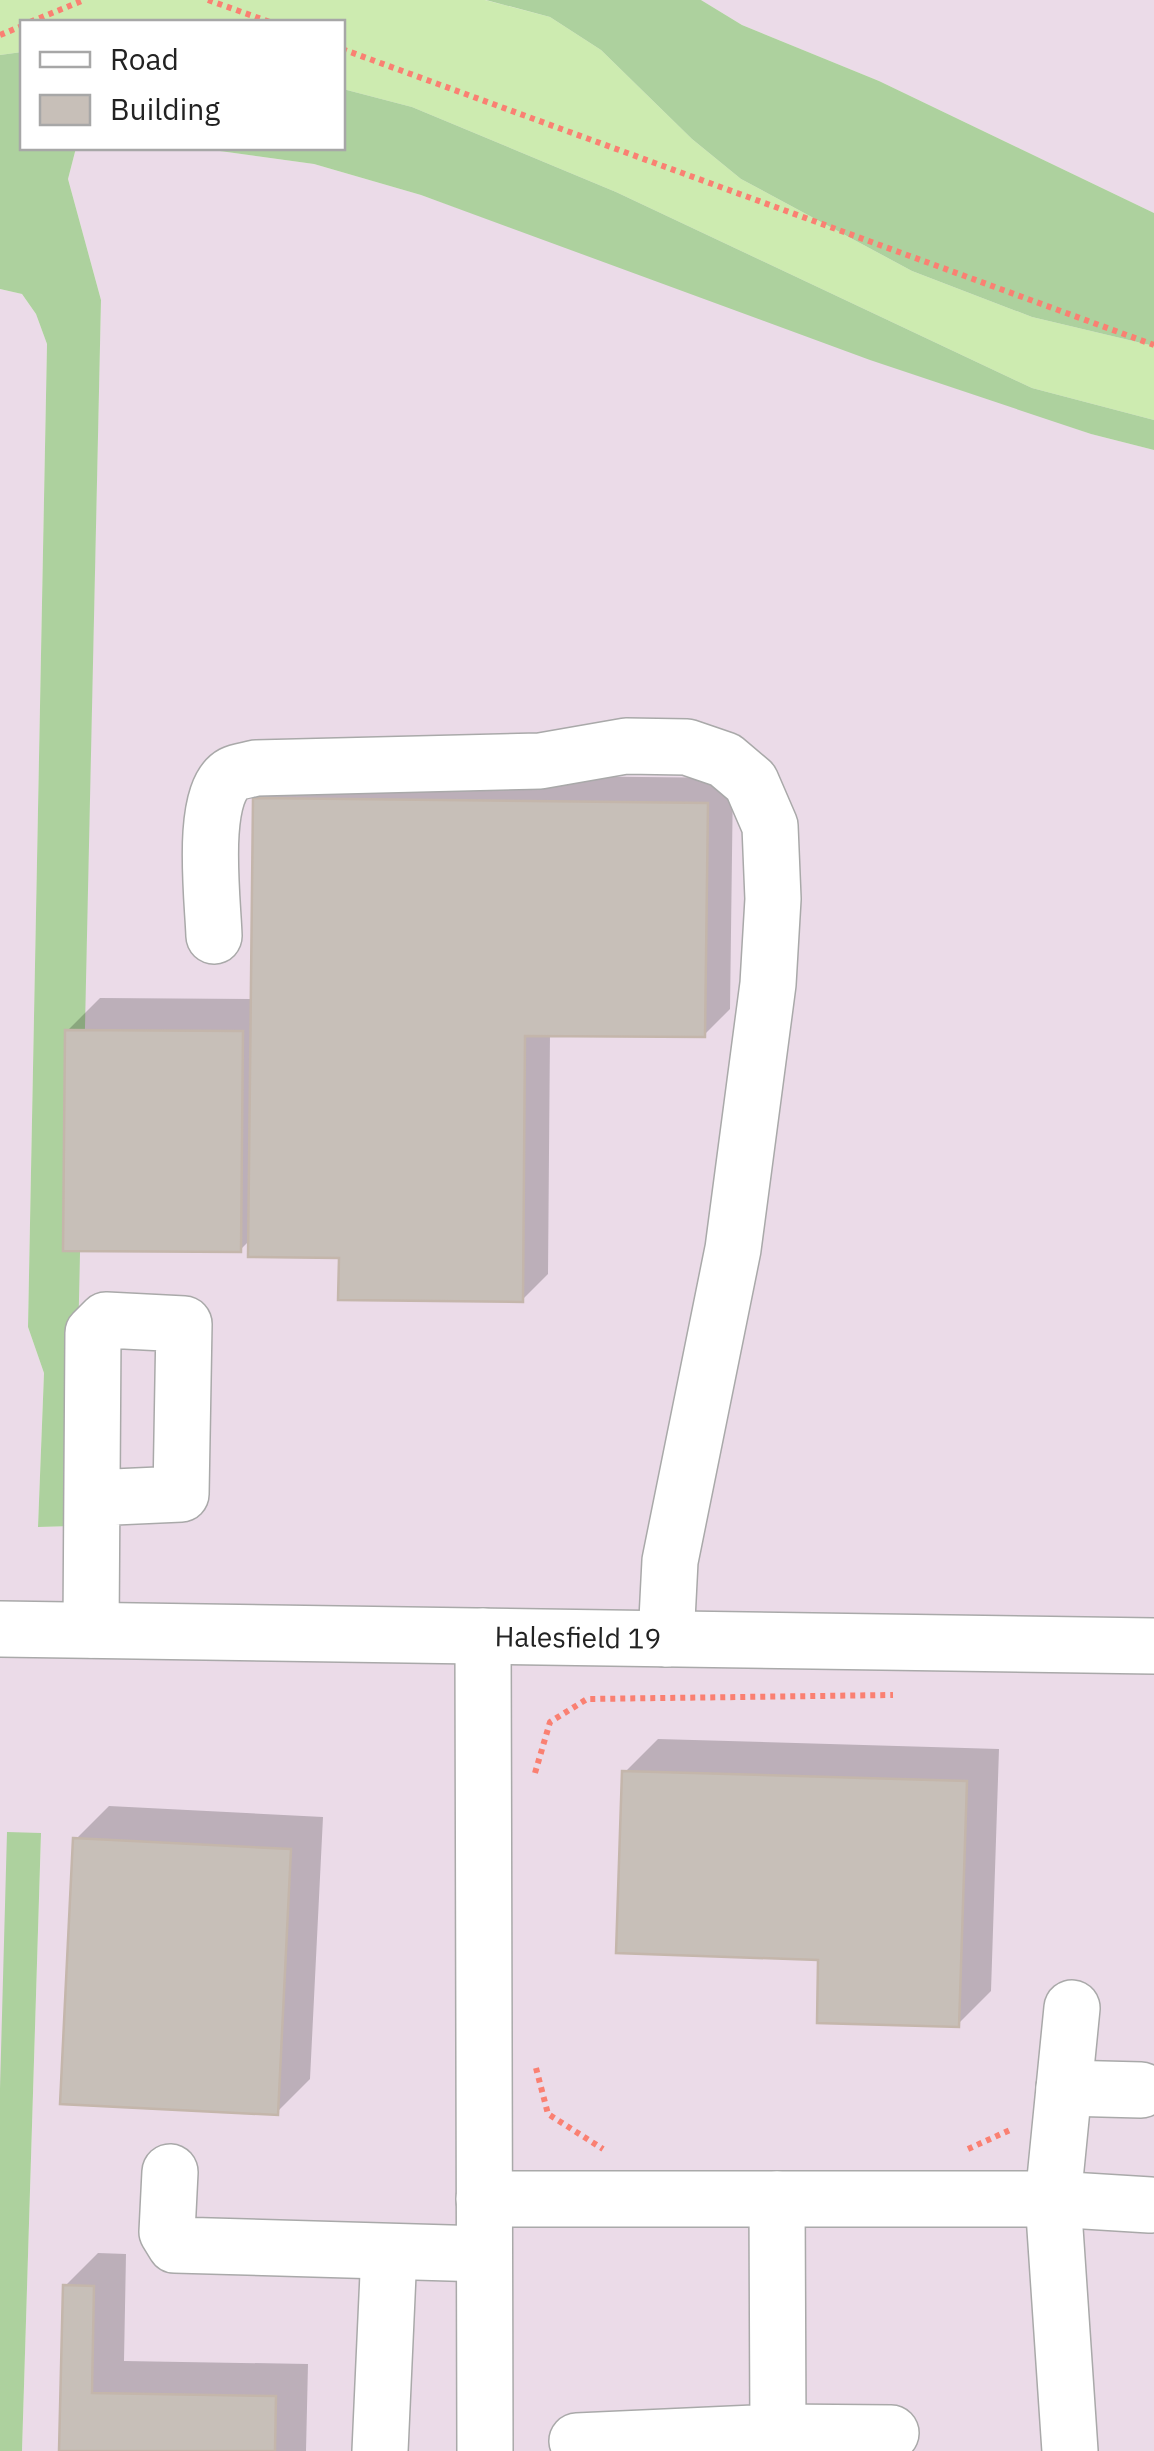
<svg xmlns="http://www.w3.org/2000/svg" width="1154" height="2451" font-family="'IBM Plex Sans',sans-serif">
  <style>
    .industrial { fill: #ebdbe8 }
    .grass { fill: #cdebb0 }
    .forest { fill: #add19e }
    .shadow { fill: #0003 }
    .building { fill: #c7bfb8; stroke: #c4b6ab; stroke-width: 2.5 }
    .lines { fill: none; stroke-linecap: round; stroke-linejoin: round }
    .minor-casing { stroke: #a9a9a9; stroke-width: 58 }
    .path { stroke: #fa8072; stroke-width: 6; stroke-dasharray: 5 5; stroke-linecap: butt }
    .minor { stroke: #fff; stroke-width: 55 }
    .labels { text-anchor: middle; stroke-width: 10; stroke-linejoin: round; paint-order: stroke }
    .street-label { font-size: 28px; fill: #222; stroke: #fff }
  </style>
  <rect width="100%" height="100%" fill="#f2efe9"/>
  <path class="industrial" d="M701,0h453v213l-275,-132 -137,-56z
    M76,148h122l116,16 107,31 670,239 63,16v2001h-1132l19,-617 -41,255v-1800l22,5 14,20 11,30 -19,983 16,46 -6,154 35,-1 28,-1226 -33,-121z"/>
  <path class="grass" d="M0,0h485l65,17 51,33 91,89 49,40 171,92 120,46 122,29v74l-122,-32 -416,-196 -204,-85 -69,-18 -1,-67h-320v30l-22,3z"/>
  <path class="forest" d="M486,0h215l41,25 137,56 275,132v133l-122,-29 -120,-46 -171,-92 -49,-40 -91,-89 -51,-33z
    M22,52v96h54l-8,31 33,121 -27,1226 -36,1 6,-154 -16,-46 19,-983 -11,-30 -14,-20 -22,-5v-234z
    M343,89l69,18 204,85 416,196 122,32v30l-63,-16 -221,-74 -449,-165 -107,-31 -116,-16h144z
    M7,1832l34,1 -19,618h-22v-362z"/>
  <path class="shadow" d="M281,773l452,5 -3,231 -26,26 -154,-2 -2,241 -26,26 -181,-44 -91,-16 -10,10 -173,-219 33,-33 153,1 2,-200z
    M658,1739l341,10 -8,242 -33,33 -137,-67 -196,-185z
    M109,1806l214,11 -13,262 -33,33 -201,-273z
    M98,2253l28,1 -2,107 184,3 -2,87h-244l3,-165z"/>
  <path class="building" d="M253,798l455,5 -3,234 -180,-1 -2,266 -185,-2 1,-42 -91,-1z
    M65,1030l178,1 -2,221 -178,-1z
    M622,1771l345,10 -8,246 -142,-4 1,-63 -202,-7z
    M73,1838l218,11 -13,266 -218,-11z
    M63,2285l31,1 -2,107 184,3 -1,55h-216z"/>
  <g class="lines">
    <defs>
      <g id="minor">
        <path d="M214,936c-1,-35 -15,-144 19,-162 6,-3 16,-4 23,-6l284,-7 86,-15 61,1 38,13 26,22 19,44 3,73 -5,85 -35,265 -63,312 -4,78"/>
        <path id="s1" d="M0,1629l1154,17"/>
        <path d="M91,1630l2,-297 13,-13 78,4 -3,170 -89,4"/>
        <path d="M483,1636l2,815"/>
        <path d="M1064,2088l77,2"/>
        <path d="M170,2172l-3,60 8,13 309,9"/>
        <path d="M484,2199h569l97,6"/>
        <path d="M778,2432l113,1"/>
        <path d="M577,2441l201,-9 -1,-233"/>
        <path d="M380,2451l9,-199"/>
        <path d="M1070,2451l-17,-252 19,-191"/>
      </g>
    </defs>
    <use href="#minor" class="minor-casing"/>
    <path class="path" d="M208,0l62,22
      M30,22l54,-22
      M0,35l22,-9
      M342,49l812,296
      M535,1773l15,-51 37,-23 306,-4
      M536,2068l12,46 55,35
      M968,2149l42,-19"/>
    <use href="#minor" class="minor"/>
  </g>
  <g class="labels">
    <g class="street-label">
      <text dy="10" stroke="none"><textPath href="#s1" startOffset="578">Halesfield 19</textPath></text>
    </g>
  </g>
  <rect x="20" y="20" width="325" height="130" fill="#ffffff" stroke="#a7a7a7" stroke-width="2.5"/>
  <rect x="40" y="52" width="50" height="15" fill="#ffffff" stroke="#a7a7a7" stroke-width="2.5"/>
  <text x="110" y="70" font-size="30" fill="#222222">Road</text>
  <rect x="40" y="95" width="50" height="30" fill="#c7bfb8" stroke="#a7a7a7" stroke-width="2.5"/>
  <text x="110" y="120" font-size="30" fill="#222222">Building</text>
</svg>
